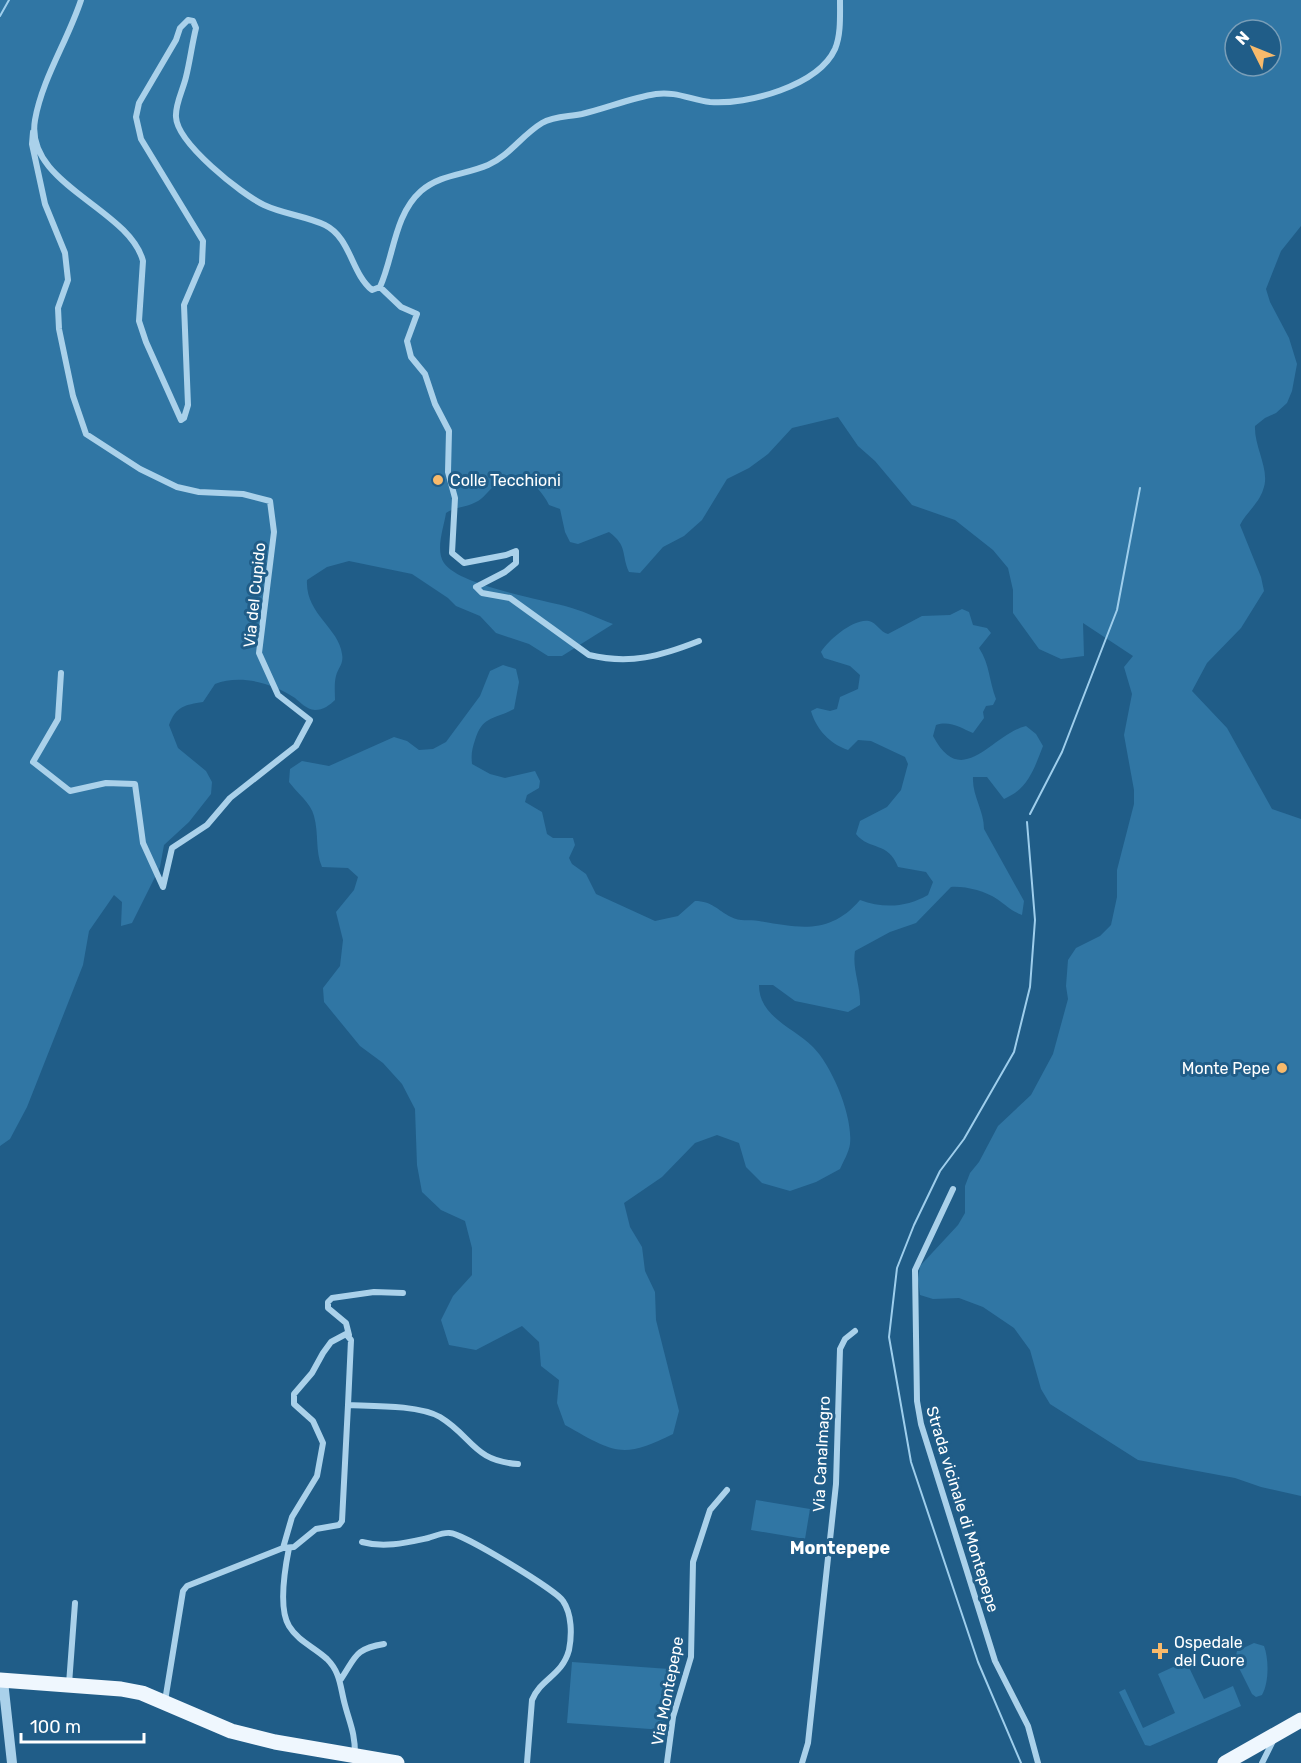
<svg xmlns="http://www.w3.org/2000/svg" width="1301" height="1763" font-family="Rubik,sans-serif">
  <style>
    .green { fill: #3076a4; fill-rule: evenodd }
    .lines { fill: none; stroke-linecap: round; stroke-linejoin: round }
    .stream { stroke: #9eceec; stroke-width: 2 }
    .minor { stroke: #aad1ea; stroke-width: 6 }
    .tertiary { stroke: #aad1ea; stroke-width: 10 }
    .primary { stroke: #eff7fe; stroke-width: 15 }
    .poi-dot { fill: #f8ba6b; stroke: #205d88; stroke-width: 2 }
    .labels { text-anchor: middle; stroke-width: 6; stroke-linejoin: round; paint-order: stroke }
    .poi-label { font-size: 16px; fill: #fff; stroke: #205d88; text-anchor: start }
    .street-label { font-size: 16px; fill: #fff; stroke: #205d88 }
    .neighbourhood-label { font-size: 18px; font-weight: bold; fill: #fff; stroke: #205d88 }
  </style>
  <rect width="100%" height="100%" fill="#205d88"/>
  <path class="green" d="M0,0h1301v226l-20,25 -15,38 4,13 19,36 8,26 -5,27 -5,12 -11,10 -11,5 -10,8c-1,22 16,44 8,64 -4,13 -17,23 -23,35l21,52 3,14 -23,37 -34,35 -15,28 35,37 45,81 29,10v677l-40,-9 -26,-9 -97,-18 -88,-56 -9,-15 -11,-39 -16,-22 -31,-21 -24,-9 -26,1 -13,-4 -2,-16 2,-13 38,-41 7,-12v-27l5,-13 9,-11 19,-36 33,-31 22,-41 15,-55 -2,-13 2,-26 8,-12 24,-12 11,-11 6,-28v-27l17,-66v-14l-10,-55 8,-41 -8,-27 9,-11 -50,-33 1,33 -23,3 -22,-10 -26,-36v-23l-5,-22 -15,-18 -38,-30 -43,-15 -37,-44 -17,-15 -20,-29 -46,11 -24,26 -19,14 -22,11 -25,41 -18,16 -21,11 -23,26 -11,-1c-8,-18 -1,-26 -20,-40l-31,12 -8,-2 -5,-10 -5,-23 -11,-4c-11,-22 -33,-39 -55,-19 -6,5 -11,13 -18,16 -10,6 -20,4 -30,11 -2,14 -11,37 -2,50 15,22 95,36 121,43 16,4 32,12 48,18l-51,32h-14l-19,-12 -33,-11 -16,-17 -24,-10 -8,-8 -36,-24 -63,-13 -22,6 -20,13c-2,34 32,48 35,74 2,10 -4,14 -6,22 -2,7 -1,17 -1,24 -5,5 -12,10 -20,10 -9,-1 -14,-7 -20,-12 -22,-15 -55,-24 -80,-14l-12,18c-18,3 -27,4 -34,23l9,23 28,23 6,11 -1,12 -22,28 -25,23 -4,22 -28,56 -11,3 1,-24 -8,-7 -25,36 -6,34 -56,142 -17,32 -10,7zM1235,30h36v36h-36z
    M962,609l7,3 4,13 14,3 4,5 -12,15c11,17 10,33 17,51l-3,6 -7,1 -3,6 1,6 -11,15c-12,-5 -23,-13 -37,-8l-3,11c29,55 58,-1 93,-10l10,8 7,12c-9,23 -15,43 -39,53l-17,-22h-14c-1,19 11,33 11,52l40,72 -2,14c-11,-4 -16,-10 -25,-16 -12,-8 -32,-13 -46,-12l-35,36 -26,9 -35,19c-3,19 6,35 5,54l-12,7 -53,-11 -22,-16h-14c0,32 34,42 54,62 19,19 40,69 37,97 -1,8 -7,18 -10,25l-24,13 -26,9 -28,-8 -16,-16 -7,-24 -22,-8 -22,8 -33,34 -38,26 6,24 12,20 3,24 10,21 1,28 23,91 -6,23c-51,26 -60,18 -108,-9l-8,-22 2,-23 -18,-14 -2,-24 -17,-16 -46,24 -27,-5 -8,-25 12,-24 19,-21v-27l-7,-27 -24,-11 -19,-18 -5,-27 -2,-56 -13,-25 -19,-21 -23,-17 -36,-44 -1,-14 17,-22 3,-26 -7,-28 18,-22 4,-13 -10,-9 -26,-1c-7,-16 -3,-33 -8,-51 -3,-13 -17,-23 -25,-34l1,-13 12,-8 27,5 65,-29 13,4 12,9 14,-1 13,-7 34,-46 10,-25 13,-6 13,4 3,13 -5,27c-20,11 -31,6 -39,31 -3,9 -4,14 -3,24l18,10 15,4 30,-7 5,10 -1,7 -12,7 -2,7 17,10 5,22 6,4h20l2,7 -6,13 3,6 14,10 10,20 59,27 23,-5 17,-15c17,0 22,9 36,16 9,5 18,2 28,4 41,7 71,14 101,-21 24,9 47,7 68,-5l5,-13 -7,-10 -28,-5c-10,-26 -28,-16 -42,-33l4,-13 27,-14 14,-17 7,-26 -3,-7 -34,-16 -13,-1 -10,10c-18,-6 -32,-21 -37,-39l6,-3 13,3 7,-2 3,-12 18,-8 2,-14 -10,-9 -26,-8 -3,-6c7,-12 33,-34 48,-31 8,2 11,11 19,13l34,-18 28,-1z
    M756,1500l54,9 -5,30 -54,-9z
    M1254,1643l10,3c5,13 5,37 -2,49l-6,2 -4,-3 -17,-34 2,-9z
    M1186,1661l18,38 29,-13 8,20 -91,40 -5,-1 -26,-53 6,-3 18,39 32,-15 -17,-39z
    M572,1662l97,7 -5,61 -97,-7z"/>
  <g class="lines">
    <path class="stream" d="M0,16l9,-16
      M1030,814l32,-62 55,-142 23,-122
      M1021,1763l-43,-101 -67,-200 -22,-125 8,-69 17,-43 26,-54 24,-32 50,-87 16,-65 5,-67 -8,-98"/>
    <path class="minor" d="M81,0c-13,40 -39,79 -46,120 -11,64 94,88 108,141l-4,60 7,21 35,78 3,-2 4,-13 -4,-100 18,-42 1,-22 -62,-102 -5,-22 3,-14 37,-63 4,-12 8,-8 5,1 3,7c-4,16 -6,33 -10,49 -3,13 -11,27 -10,40 1,26 65,77 88,88 19,9 42,11 61,20 26,13 26,48 47,65l8,-3c14,-31 14,-72 41,-96 20,-17 44,-16 67,-26 21,-9 34,-30 54,-42 12,-7 26,-6 40,-9 25,-6 49,-16 74,-20 19,-3 36,6 54,8 37,3 108,-16 125,-53 6,-14 5,-33 5,-49
      M33,132l-1,12 13,60 20,49 3,27 -10,28 1,21 14,67 13,38 54,35 37,18 22,5 44,2 27,7 4,31 -15,121 19,42 32,25 -14,26 -66,52 -23,27 -35,23 -9,39 -20,-44 -8,-59 -29,-1 -36,8 -37,-29 25,-43 3,-46
      M380,287l21,20 16,7 -10,27 4,16 14,17 10,30 14,27 -1,41 7,26 -3,55 12,10 42,-8 10,-4v12l-11,9 -29,15 6,6 28,5 79,57c41,10 72,1 110,-14
      M953,1189l-38,81 2,131 4,23 74,237 33,65 10,37
      M349,1335l-3,-12 -18,-15v-6l4,-4 42,-6 29,1
      M362,1542c22,6 43,1 66,-4 7,-2 16,-6 22,-5 12,0 106,57 113,68 9,13 9,34 6,49 -7,26 -28,28 -37,50l-5,63
      M283,1548l9,-31 25,-41 6,-33 -10,-22 -19,-17v-10l18,-21 11,-20 8,-11 15,-8 5,6 -3,65c25,1 71,0 92,12 33,20 33,44 78,47
      M289,1548c-4,20 -11,60 0,78 9,15 25,21 38,33 14,14 13,28 18,46 5,19 10,28 10,49
      M341,1679c15,-22 13,-30 43,-35
      M69,1684l6,-81
      M165,1701l18,-110 4,-5 96,-38 11,-1 22,-18 23,-4 3,-4 6,-116
      M667,1763l6,-46 18,-60 2,-95 17,-52 17,-20
      M802,1763l6,-20 28,-259 4,-135 5,-10 10,-8
      M1262,1763l12,-24"/>
    <path class="tertiary" d="M3,1681l9,82"/>
    <path class="primary" d="M0,1680l121,9 21,4 89,38 44,11 122,21
      M1225,1763l76,-43"/>
  </g>
  <g class="poi-dot">
    <circle cx="438" cy="480" r="6"/>
    <circle cx="1282" cy="1068" r="6"/>
    <path d="M1157 1642h6v6h6v6h-6v6h-6v-6h-6v-6h6z"/>
  </g>
  <g class="labels">
    <g class="poi-label">
      <text x="450" y="486">Colle Tecchioni</text>
      <text x="1270" y="1074" text-anchor="end">Monte Pepe</text>
      <text x="1174" y="1648">Ospedale<tspan x="1174" dy="18">del Cuore</tspan></text>
    </g>
    <g class="street-label">
      <text transform="translate(254 595) rotate(-84)" y="6">Via del Cupido</text>
      <text transform="translate(821 1454) rotate(-87)" y="6">Via Canalmagro</text>
      <text transform="translate(963 1509) rotate(73)" y="6">Strada vicinale di Montepepe</text>
      <text transform="translate(667 1691) rotate(-79)" y="6">Via Montepepe</text>
    </g>
    <g class="neighbourhood-label">
      <text x="840" y="1554">Montepepe</text>
    </g>
  </g>
  <g transform="translate(1253 48) rotate(313)"><circle r="28" fill="#205d88" stroke="#799eb8" stroke-width="1.5"/>
  <path d="M0-4.5L10 22L0 15L-10 22Z" fill="#f8ba6b"/>
  <text y="-9" font-size="16" font-weight="bold" text-anchor="middle" fill="#ffffff">N</text>
  </g>
  <path d="M21 1733v9h123v-9" fill="none" stroke="#ffffff" stroke-width="3"/>
  <text x="30" y="1733" font-size="18" fill="#ffffff" stroke="#205d88" stroke-width="4.5" paint-order="stroke">100 m</text>
</svg>
